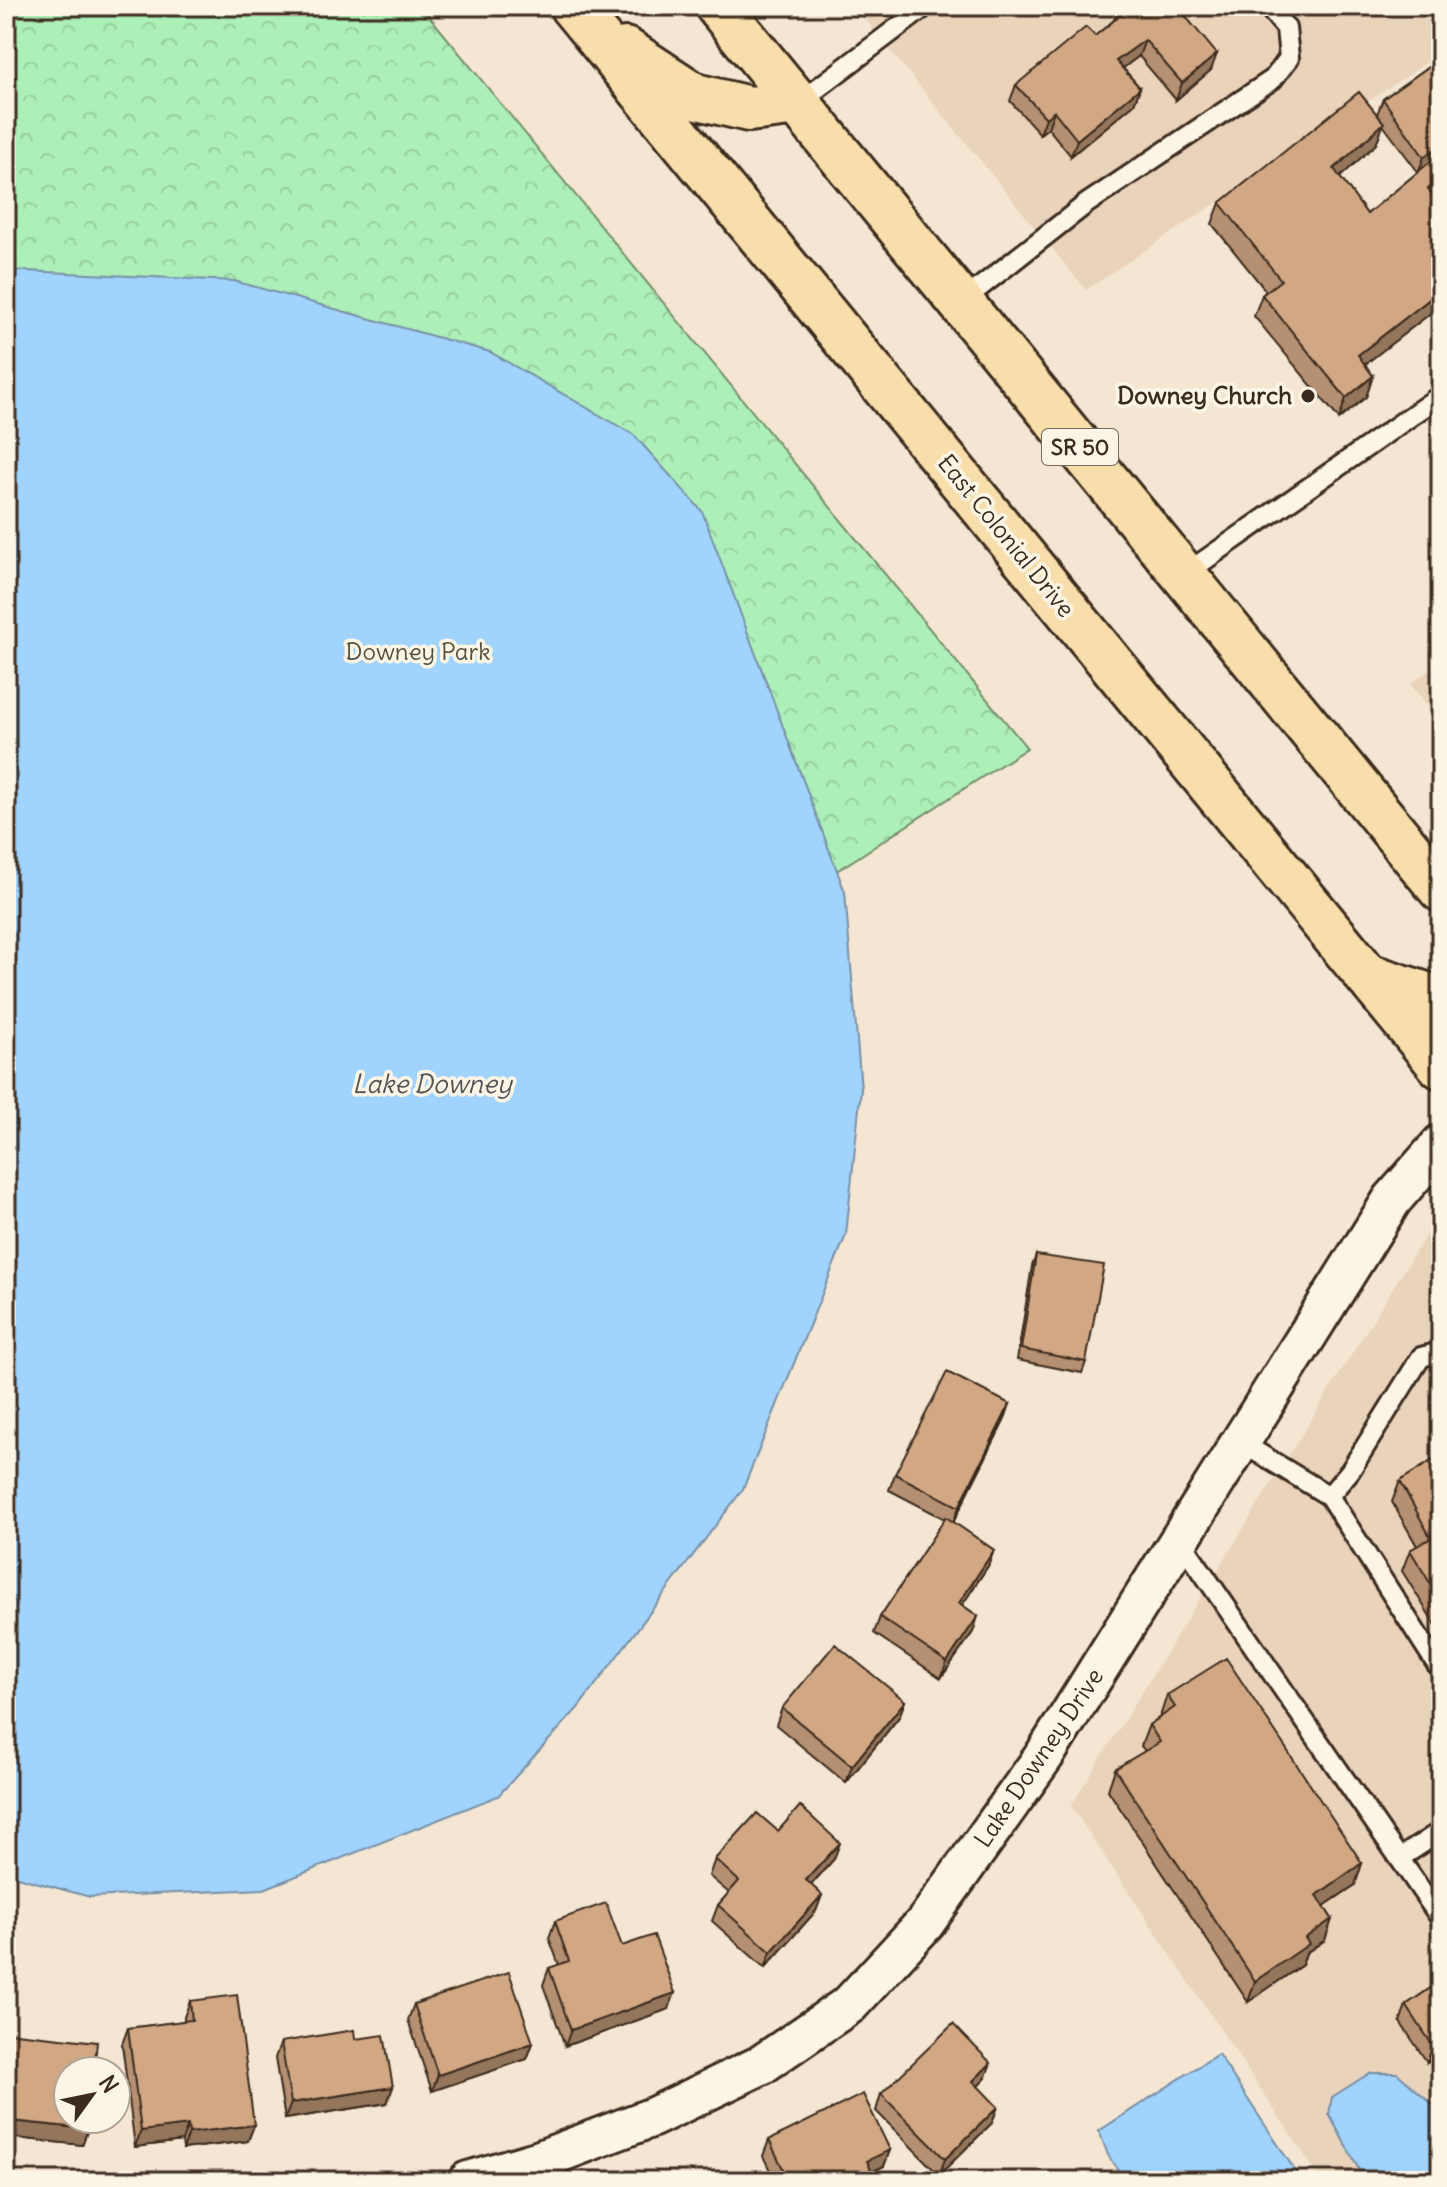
<svg xmlns="http://www.w3.org/2000/svg" width="1447" height="2187" font-family="Delius,sans-serif">
  <style>
    .built { fill: #ead3bb }
    .park { fill: url(#park-crowns); stroke: #748c6b; stroke-width: 2 }
    .water { fill: #a0d3fe; stroke: #788fa4; stroke-width: 2 }
    .lines { fill: none; stroke-linecap: round; stroke-linejoin: round }
    .lane-casing { stroke: #3b2a1e; stroke-width: 24 }
    .street-casing { stroke: #3b2a1e; stroke-width: 44 }
    .highway-casing { stroke: #3b2a1e; stroke-width: 50 }
    .lane { stroke: #fcf5e5; stroke-width: 18 }
    .street { stroke: #fcf5e5; stroke-width: 38 }
    .highway { stroke: #f8deab; stroke-width: 44 }
    .wall { fill: #b59072; stroke: #3b2a1e; stroke-width: 2; fill-rule: evenodd }
    .shaded-wall { fill: #93765c; stroke: #3b2a1e; stroke-width: 2 }
    .building { fill: #d2a884; stroke: #3b2a1e; stroke-width: 2 }
    .poi-dot { fill: #3b2a1e; stroke: #fcf5e5; stroke-width: 3 }
    .labels { text-anchor: middle; stroke-width: 7; stroke-linejoin: round; paint-order: stroke }
    .shield { fill: #fcf5e5; stroke: #75675a; stroke-width: 2 }
    .shield-label { font-size: 22px; font-weight: bold; fill: #3b2a1e }
    .poi-label { font-size: 24px; font-weight: bold; fill: #3b2a1e; stroke: #fcf5e5; text-anchor: end }
    .street-label { font-size: 24px; fill: #3b2a1e; stroke: #fcf5e5 }
    .park-label { font-size: 24px; fill: #52513d; stroke: #fcf5e5 }
    .water-label { font-size: 26px; font-style: italic; fill: #545456; stroke: #fcf5e5 }
  </style>
  <defs>
    <pattern id="park-crowns" width="20" height="18" patternUnits="userSpaceOnUse" patternTransform="scale(2)"><rect width="20" height="18" fill="#adefb8"/><path d="M2 6a3 3 0 1 1 6 0M12 15a3 3 0 1 1 6 0" fill="none" stroke="#96cd9e"/></pattern>
  </defs>
  <rect width="100%" height="100%" fill="#f4e6d2"/>
  <filter id="ink" filterUnits="userSpaceOnUse"><feTurbulence type="fractalNoise" baseFrequency=".0125" numOctaves="2"/><feDisplacementMap in="SourceGraphic" scale="16" xChannelSelector="R" yChannelSelector="G"/><feConvolveMatrix kernelMatrix="1 2 1 2 8 2 1 2 1" color-interpolation-filters="sRGB"/></filter>
  <g filter="url(#ink)">
    <path class="built" d="M854,6h587v47l-355,237z
      M1441,662v60l-31,-38z
      M1432,1225l9,12v944h-119l-251,-375z"/>
    <path class="park" d="M6,6h415l606,742 -981,634 -40,105z"/>
    <path class="water" d="M6,270l228,11 256,71 144,83 68,76 143,381 16,197 -15,146 -103,254 -165,219 -80,88 -234,93 -174,8 -84,-23z
      M1218,2054l84,127h-177l-17,-26 -9,-24z
      M1370,2073h27l41,36 3,72h-76l-36,-67 3,-17z"/>
    <g class="lines">
      <defs>
        <path id="lane" d="M798,103l128,-97
          M961,302l125,-98 187,-125 16,-21 -3,-30 -19,-22
          M1185,574l256,-179
          M1242,1443l87,53 21,-25 71,-114 20,-5
          M1329,1496l112,175
          M1181,1541l260,378
          M1400,1858l41,-27"/>
        <path id="street" d="M468,2181l72,-21 113,-43 108,-52 89,-61 75,-81 119,-167 348,-556 49,-56"/>
        <path id="highway" d="M572,6l869,1060
          M718,6l723,883
          M625,50l70,46 54,13 49,-6
          M1371,977l70,23"/>
      </defs>
      <use href="#lane" class="lane-casing"/>
      <use href="#street" class="street-casing"/>
      <use href="#highway" class="highway-casing"/>
      <use href="#lane" class="lane"/>
      <use href="#street" class="street"/>
      <use href="#highway" class="highway"/>
    </g>
    <path class="wall" d="M1119,7l92,63 -35,30 -37,-44 -16,12 17,20 -6,16 -63,52 -23,-28 -8,6 -30,-33 6,-16 79,-49 19,-16z
      M1441,58v99l-3,2 2,36 -5,4 1,2 -2,8 7,9v87l-76,59 8,12 -7,21 -27,22 -85,-103 8,-21 4,-4 -54,-67 8,-21 157,-89 6,-15zM1383,125l35,47 -51,42 -27,-37 36,-33z
      M1036,1255l50,107 -4,11 -65,-13 15,-94z
      M1010,1404l-6,17 -51,101 41,28 -6,16 -26,39 16,11 -5,16 -32,46 -67,-45 6,-16 65,-98 -56,-29 6,-16z
      M1441,1455v179l-39,-63 8,-21 7,-4 -25,-44 8,-21z
      M1167,1695l195,168 -7,22 -31,21 8,13 -7,21 -19,13 -4,12 -54,37 -140,-212 7,-21 30,-18 -4,-5 8,-21 11,-8z
      M905,1701l-6,16 -53,66 -70,-58 6,-17z
      M778,1831l56,28 -23,26 11,10 -6,16 -51,57 -53,-47 6,-16 11,-12 -20,-17 6,-17z
      M555,1921l67,25 47,63 -104,37 -22,-61 6,-17 10,-3 -10,-27z
      M1441,1981v72l-14,9 -27,-40 6,-17z
      M190,2001l64,124 -6,16 -65,8 -1,-8 -47,6 -13,-103 6,-16 56,-7v-4z
      M414,2004l119,39 -6,16 -95,32 -24,-71z
      M6,2032l82,97 -6,16 -76,-8z
      M355,2039l38,48 -6,16 -102,16 -10,-61 6,-16z
      M985,2079l-7,7 14,37 -53,52 -63,-64 5,-17z
      M769,2140l121,10 -6,16 -12,6 4,9h-101l-12,-25z"/>
    <path class="shaded-wall" d="M1145,40l-6,16 -29,22 6,-17z
      M1217,54l-6,16 -35,30 6,-17z
      M1140,88l-6,16 -63,52 6,-16z
      M1054,111l-6,17 -8,6 6,-16z
      M1384,123l-8,21 -50,46 8,-21z
      M1441,145v12l-23,16 6,-16z
      M1441,179l-1,16 -20,15 8,-21z
      M1441,290v15l-91,71 8,-21z
      M1373,376l-7,21 -27,22 7,-21z
      M1010,1404l-6,17 -51,102 6,-16z
      M994,1550l-6,16 -35,53 6,-16z
      M978,1616l-5,16 -32,46 6,-16z
      M905,1701l-6,16 -53,66 6,-17z
      M840,1843l-6,16 -34,38 6,-17z
      M1362,1863l-7,22 -46,31 8,-21z
      M822,1895l-6,16 -51,57 6,-16z
      M1332,1919l-7,21 -19,13 -4,12 -54,37 7,-21 50,-43z
      M675,1993l-6,16 -104,37 6,-16z
      M1441,2041v12l-14,9 6,-16z
      M533,2043l-6,16 -95,32 6,-16z
      M991,2063l-6,16 -18,18 6,-16z
      M393,2087l-6,16 -102,16 6,-16z
      M998,2107l-6,16 -53,52 6,-16z
      M6,2110h7l-6,17h-1z
      M12,2121l76,8 -6,16 -76,-8z
      M188,2125l-6,16 -47,6 6,-16z
      M254,2125l-6,16 -65,8 6,-16z
      M890,2150l-6,16 -23,11 6,-16z"/>
    <path class="building" d="M1120,6h57l40,48 -35,29 -37,-43 -29,21 24,27 -63,52 -23,-29 -8,7 -30,-33 70,-58 9,9 28,-23 -4,-6z
      M1441,58v87l-17,12 -41,-58z
      M1359,92l25,31 -50,46 33,45 69,-57 5,7v15l-13,10 8,12 -5,4 10,13v72l-83,65 15,21 -27,22 -84,-103 19,-15 -61,-77z
      M1036,1255l68,10 -18,97 -65,-13z
      M947,1372l63,32 -51,103 -64,-33z
      M1441,1455v146l-31,-51 21,-12 -31,-57z
      M946,1517l48,33 -35,53 19,13 -31,46 -67,-45z
      M835,1644l70,57 -53,65 -70,-58z
      M1226,1658l136,205 -45,32 15,24 -27,19 4,6 -54,37 -140,-212 45,-27 -11,-17 26,-18 -8,-12z
      M800,1806l40,37 -34,37 16,15 -51,57 -53,-47 21,-24 -24,-22 42,-46 21,18z
      M606,1903l16,43 32,-11 21,58 -104,37 -22,-62 20,-7 -14,-40z
      M509,1972l24,71 -95,32 -24,-71z
      M1441,1981v60l-8,5 -27,-41z
      M237,1995l17,130 -65,8 -1,-8 -47,6 -13,-103 64,-8 -2,-19z
      M953,2024l38,39 -18,18 25,26 -53,52 -64,-65z
      M354,2030l1,9 29,-4 9,52 -102,16 -10,-61z
      M6,2032l91,10 -3,29h-26v48h21l-1,10 -76,-8 1,-11h-7z
      M863,2094l27,56 -23,11 9,20h-87l-20,-41z
      M727,2177l3,4h-9z"/>
  </g>
  <circle class="poi-dot" cx="1308" cy="396" r="8"/>
  <g class="labels">
    <rect class="shield" x="1042" y="429" width="76" height="36" rx="6"/>
    <g class="shield-label">
      <text x="1080" y="455">SR 50</text>
    </g>
    <g class="poi-label">
      <text x="1292" y="404">Downey Church</text>
    </g>
    <g class="street-label">
      <text transform="translate(1006 536) rotate(51)" y="8">East Colonial Drive</text>
      <text transform="translate(1039 1758) rotate(-56)" y="8">Lake Downey Drive</text>
    </g>
    <g class="park-label">
      <text x="418" y="660">Downey Park</text>
    </g>
    <g class="water-label">
      <text x="432" y="1093">Lake Downey</text>
    </g>
  </g>
  <rect width="1447" height="2187" fill="none" stroke="#fcf5e5" stroke-width="32"/>
  <rect x="16" y="16" width="1415" height="2155" fill="none" stroke="#3b2a1e" stroke-width="3" filter="url(#ink)"/>
  <g transform="translate(92 2095) rotate(57)"><circle r="38" fill="#fcf5e5" stroke="#afa495" stroke-width="2"/>
  <path d="M0-6L14 30L0 20L-14 30Z" fill="#3b2a1e"/>
  <text y="-12" font-size="22" font-weight="bold" text-anchor="middle" fill="#3b2a1e">N</text>
  </g>
</svg>
